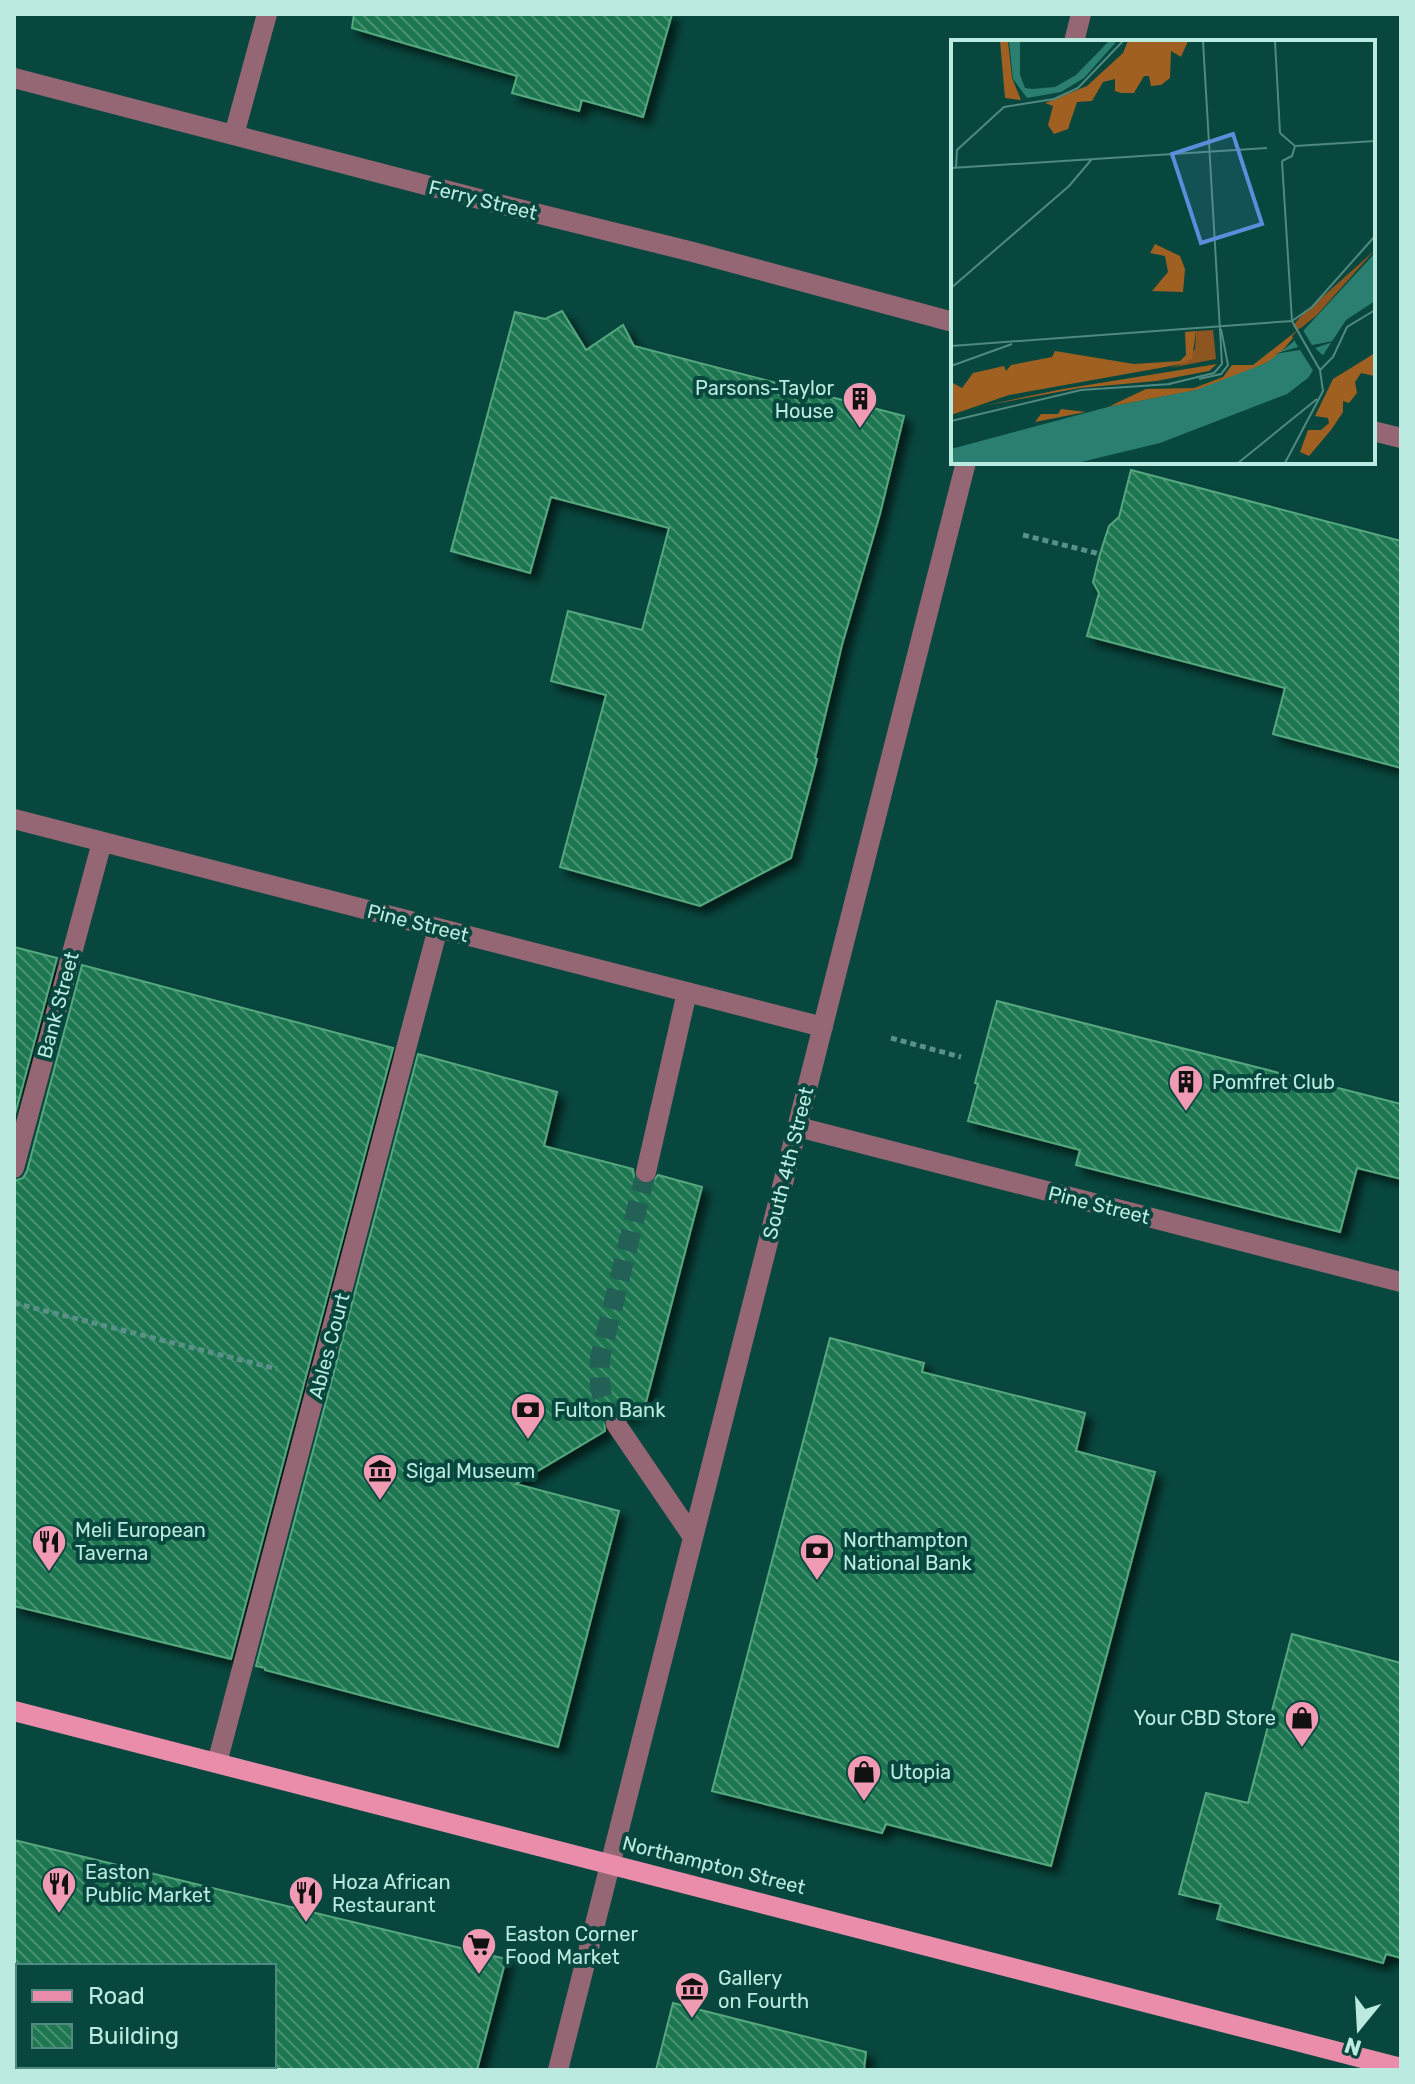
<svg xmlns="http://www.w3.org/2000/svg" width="1415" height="2084" font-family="Rubik,sans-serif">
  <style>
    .building { fill: url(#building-back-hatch); stroke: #55a77e; stroke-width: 2; filter: url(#shadow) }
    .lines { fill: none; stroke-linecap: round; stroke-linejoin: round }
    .minor-tunnel { stroke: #236056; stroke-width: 20; stroke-dasharray: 20 10; stroke-linecap: butt }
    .path { stroke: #599188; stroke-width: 5; stroke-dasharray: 6 4; stroke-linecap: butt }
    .minor { stroke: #956674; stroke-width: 20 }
    .major { stroke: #ea8daa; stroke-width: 20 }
    .labels { text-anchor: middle; stroke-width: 8; stroke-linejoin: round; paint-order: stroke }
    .street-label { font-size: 20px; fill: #bbebe0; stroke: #08473e }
    .poi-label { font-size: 20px; fill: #bbebe0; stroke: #08473e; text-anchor: start }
    .inset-road { fill: none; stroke: #50897f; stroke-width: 2 }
    .view { fill: #5c8ddb; fill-opacity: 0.15; stroke: #5c8ddb; stroke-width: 4 }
    .inset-edge { fill: none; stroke: #bbebe0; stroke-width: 4 }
  </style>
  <defs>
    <pattern id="building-back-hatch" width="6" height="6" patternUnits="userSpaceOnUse" patternTransform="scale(2)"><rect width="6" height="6" fill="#1f7751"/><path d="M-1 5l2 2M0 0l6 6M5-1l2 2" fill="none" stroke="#489172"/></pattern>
    <filter id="shadow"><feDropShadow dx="7" dy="7" stdDeviation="4" flood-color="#0009"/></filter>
  </defs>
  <rect width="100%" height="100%" fill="#08473e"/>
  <path class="building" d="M354,14h318l-29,103 -61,-17 -3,11 -67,-18 5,-17 -165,-48z
    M562,311l24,39 37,-25 11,21 270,70 -24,98 -38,131 -27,113 2,1 -26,99 -91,48 -140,-39 46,-172 -55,-14 17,-70 74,19 27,-102 -118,-31 -21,76 -79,-22 64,-239 30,7z
    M1131,470l270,71v227l-128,-34 12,-46 -198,-52 12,-43 -6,-11 7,-28 9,-28 10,-9z
    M14,947l43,11 -43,160z
    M82,965l311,83 -162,611 -217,-53v-425l9,-3 4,-7z
    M997,1001l404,103v75l-44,-11 -17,64 -264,-67 4,-15 -112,-29 10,-37 -3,-1z
    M418,1054l139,38 -13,54 89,23 1,8 8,7h9l7,-9 44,12 -57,219 -18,11 -6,-5 -12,1 -5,6 1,12 -89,53 103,27 -61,236 -293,-77v-2l-9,-2z
    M830,1338l94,25 -2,9 163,41 -9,38 79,21 -104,394 -165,-42 -4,9 -170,-42z
    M1292,1634l109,29v295l-15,-4 -3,9 -166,-44 4,-15 -42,-10 27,-101 42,10z
    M14,1840l492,119 -29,111h-203v-104h-260z
    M673,2003l193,49 -2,18h-208z"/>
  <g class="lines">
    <path class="minor-tunnel" d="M616,1424c-17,-30 -17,-32 -16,-66l46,-186"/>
    <path class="path" d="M1023,535l77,19
      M891,1038l70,19
      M14,1303l263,66"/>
    <path class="minor" d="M1074,42l7,-28
      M14,78l477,124 202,50 260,70
      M234,135l33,-121
      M1373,431l28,7
      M14,819l809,208
      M798,1127l603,155
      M14,1168l88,-326
      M646,1172l41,-180
      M616,1424l77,113
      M217,1763l221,-835
      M558,2070l408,-1608"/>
    <path class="major" d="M14,1711l1387,357"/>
  </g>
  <defs>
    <symbol id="building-pin" viewBox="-11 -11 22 30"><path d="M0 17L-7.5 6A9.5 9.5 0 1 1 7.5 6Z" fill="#f09ab4" stroke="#08473e"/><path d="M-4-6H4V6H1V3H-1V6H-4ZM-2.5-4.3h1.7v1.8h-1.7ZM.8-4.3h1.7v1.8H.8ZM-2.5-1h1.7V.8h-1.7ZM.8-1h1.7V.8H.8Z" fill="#111"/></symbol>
    <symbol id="bank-pin" viewBox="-11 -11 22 30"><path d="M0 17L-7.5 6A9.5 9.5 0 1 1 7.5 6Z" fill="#f09ab4" stroke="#08473e"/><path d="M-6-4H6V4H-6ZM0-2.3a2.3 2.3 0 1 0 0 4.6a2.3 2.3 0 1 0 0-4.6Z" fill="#111"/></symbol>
    <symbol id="museum-pin" viewBox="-11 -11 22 30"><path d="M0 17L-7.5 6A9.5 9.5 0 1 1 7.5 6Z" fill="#f09ab4" stroke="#08473e"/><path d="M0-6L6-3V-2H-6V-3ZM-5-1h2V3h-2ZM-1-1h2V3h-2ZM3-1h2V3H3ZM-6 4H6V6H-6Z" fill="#111"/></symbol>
    <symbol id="restaurant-pin" viewBox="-11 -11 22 30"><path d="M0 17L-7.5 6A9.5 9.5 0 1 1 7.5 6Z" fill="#f09ab4" stroke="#08473e"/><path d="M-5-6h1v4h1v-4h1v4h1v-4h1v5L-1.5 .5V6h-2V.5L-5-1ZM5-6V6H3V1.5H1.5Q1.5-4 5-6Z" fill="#111"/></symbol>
    <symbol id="shop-pin" viewBox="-11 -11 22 30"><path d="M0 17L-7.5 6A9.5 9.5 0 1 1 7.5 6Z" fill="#f09ab4" stroke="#08473e"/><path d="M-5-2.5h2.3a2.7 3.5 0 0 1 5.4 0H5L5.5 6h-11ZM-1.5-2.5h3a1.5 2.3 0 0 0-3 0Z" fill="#111"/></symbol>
    <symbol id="supermarket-pin" viewBox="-11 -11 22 30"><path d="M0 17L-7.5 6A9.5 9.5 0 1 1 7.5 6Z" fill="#f09ab4" stroke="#08473e"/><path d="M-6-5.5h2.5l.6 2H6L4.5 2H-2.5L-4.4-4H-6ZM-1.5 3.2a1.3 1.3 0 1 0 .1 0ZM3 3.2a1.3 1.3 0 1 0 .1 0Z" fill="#111"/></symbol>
  </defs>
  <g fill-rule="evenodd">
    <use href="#building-pin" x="840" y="379" width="40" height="54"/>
    <use href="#building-pin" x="1166" y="1062" width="40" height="54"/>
    <use href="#bank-pin" x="508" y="1390" width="40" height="54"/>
    <use href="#museum-pin" x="360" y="1451" width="40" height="54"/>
    <use href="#restaurant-pin" x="29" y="1522" width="40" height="54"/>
    <use href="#bank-pin" x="797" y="1531" width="40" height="54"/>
    <use href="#shop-pin" x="1282" y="1698" width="40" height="54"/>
    <use href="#shop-pin" x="844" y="1752" width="40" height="54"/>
    <use href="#restaurant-pin" x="39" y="1864" width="40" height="54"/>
    <use href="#restaurant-pin" x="286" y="1873" width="40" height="54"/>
    <use href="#supermarket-pin" x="459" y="1925" width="40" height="54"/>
    <use href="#museum-pin" x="672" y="1969" width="40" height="54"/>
  </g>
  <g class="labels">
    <g class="street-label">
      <text transform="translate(483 200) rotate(14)" y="7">Ferry Street</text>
      <text transform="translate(418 923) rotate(14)" y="7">Pine Street</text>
      <text transform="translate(58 1005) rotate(-75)" y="7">Bank Street</text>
      <text transform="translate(788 1163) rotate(-76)" y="7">South 4th Street</text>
      <text transform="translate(1099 1205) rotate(14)" y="7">Pine Street</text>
      <text transform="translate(329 1346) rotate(-75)" y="7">Ables Court</text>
      <text transform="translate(714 1865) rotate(14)" y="7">Northampton Street</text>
    </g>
    <g class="poi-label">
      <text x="834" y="395" text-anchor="end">Parsons-Taylor<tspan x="834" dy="23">House</tspan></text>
      <text x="1212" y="1089">Pomfret Club</text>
      <text x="554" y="1417">Fulton Bank</text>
      <text x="406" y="1478">Sigal Museum</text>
      <text x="75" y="1537">Meli European<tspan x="75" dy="23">Taverna</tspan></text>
      <text x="843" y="1547">Northampton<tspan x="843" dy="23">National Bank</tspan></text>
      <text x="1276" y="1725" text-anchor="end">Your CBD Store</text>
      <text x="890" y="1779">Utopia</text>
      <text x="85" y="1879">Easton<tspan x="85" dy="23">Public Market</tspan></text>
      <text x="332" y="1889">Hoza African<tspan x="332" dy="23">Restaurant</tspan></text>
      <text x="505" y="1941">Easton Corner<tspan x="505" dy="23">Food Market</tspan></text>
      <text x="718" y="1985">Gallery<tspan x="718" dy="23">on Fourth</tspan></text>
    </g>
  </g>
  <g transform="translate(951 40)">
    <rect width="424" height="424" fill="#08473e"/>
    <path d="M262,290l3,29 -46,9 12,-4 13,-15 1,-18z" fill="#8d551f"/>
    <path d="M49,1h8l4,37 9,22 -16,-2zM177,1h60l-7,16 -10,-6 -1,27 -9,7 -10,1 -2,-10h-5l-10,17h-13l-6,-2v-12l-12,3 -11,19 -15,1 -9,27 -14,5 -6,-9 5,-19 -8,-3 42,-17 36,-33zM204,204l25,12 5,13 -2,23 -31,-1 16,-19 -3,-16 -15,-3zM353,285l-27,32 -25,13 -55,20 -89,17 38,-18 48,-1 29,-11 9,-12h21zM245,291l-4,28 -10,5 -173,31 -58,20v-33l11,6 11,-15 31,-7 2,5 5,-6 41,-8 3,-6 79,13 46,-3 6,-6 -1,-23zM424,313l-1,23 -13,-3 -6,9 2,11 -8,10 -6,-2v11l-12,18 -22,26 -9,-4 8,-22h13l8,-7 -1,-5 -13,-2 18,-37zM266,324l-8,7 -53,10 -76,7 -98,18 81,-17zM110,369l25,3 -51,10 6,-8h17z" fill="#a06022"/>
    <path d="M424,210l-58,65 -20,16 -4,-5 7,-9z" fill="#8d551f"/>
    <path d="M58,1h11v34l5,13 7,1 23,-2 21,-12 33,-34h8l-33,37 -23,14 -34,6 -14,-19zM424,213v48l-29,19 -38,58 -21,16 -127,49 -83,20h-126v-14l157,-42 88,-17 70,-27 26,-20z" fill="#2a7f71"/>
    <path d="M350,287l11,18 27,-5 -24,8 12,11 -13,13 -14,-22 -26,4 24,-7 -6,-11z" fill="#08473e"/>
    <path class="inset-road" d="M324,1l5,92M329,93l15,13 -3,10 -10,5M344,106l80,-5M0,128l316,-20M5,128l1,-18 47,-43 50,-8 24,-11 45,-47M424,196l-63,71 -20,14 28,49 13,-13 14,-30 28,-17M0,248l118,-102 23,-27M0,306l341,-25 -10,-160M0,326l61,-22M248,339l22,-5 7,-9 -7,-36M218,344l45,-11 8,-9 -19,-323M0,381l130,-31 90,-6M287,423l79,-64M334,423l38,-72 -3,-21"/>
    <path class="view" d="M282,94l29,90 -61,19 -29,-89z"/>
    <rect width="424" height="424" class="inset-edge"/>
  </g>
  <rect width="1415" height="2084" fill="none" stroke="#bbebe0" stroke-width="32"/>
  <rect x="16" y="1964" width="260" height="104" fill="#08473e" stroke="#50897f" stroke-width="2"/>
  <rect x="32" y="1990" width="40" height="12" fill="#ea8daa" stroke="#50897f" stroke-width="2"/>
  <text x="88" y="2004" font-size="24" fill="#bbebe0">Road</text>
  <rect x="32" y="2024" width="40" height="24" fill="url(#building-back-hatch)" stroke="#50897f" stroke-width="2"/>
  <text x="88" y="2044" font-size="24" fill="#bbebe0">Building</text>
  <g transform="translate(1359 2028) rotate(198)" stroke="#08473e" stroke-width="6" paint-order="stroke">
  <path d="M0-6L14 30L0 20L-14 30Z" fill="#bbebe0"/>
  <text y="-12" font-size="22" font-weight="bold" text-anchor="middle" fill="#bbebe0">N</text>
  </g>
</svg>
